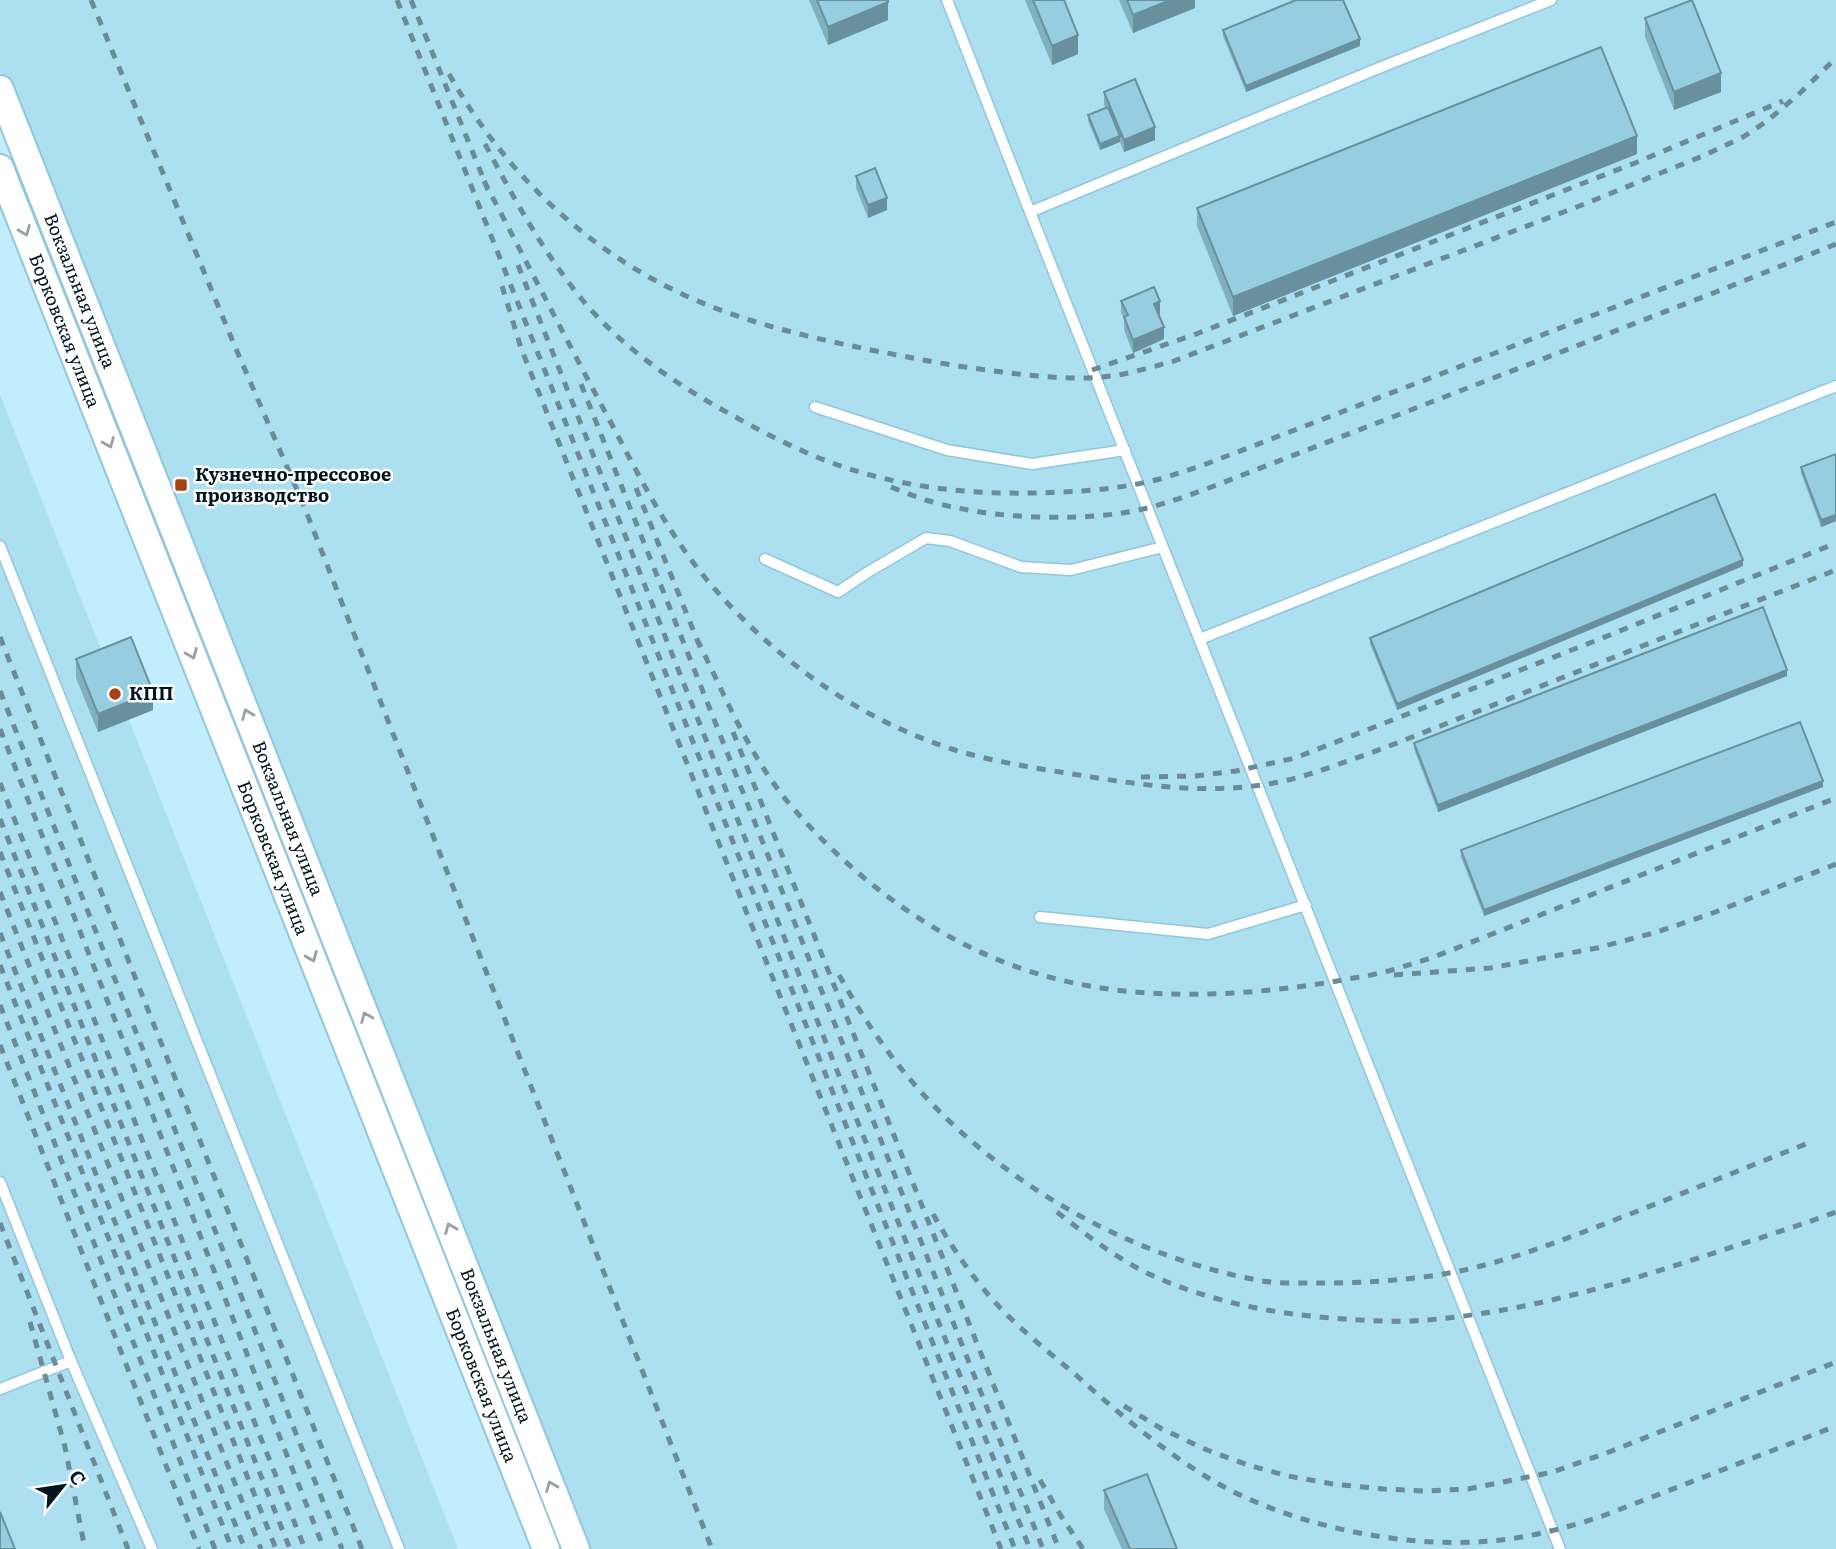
<svg xmlns="http://www.w3.org/2000/svg" width="1836" height="1549" font-family="Literata,serif">
  <style>
    .built { fill: #acdff0 }
    .lines { fill: none; stroke-linecap: round; stroke-linejoin: round }
    .service-casing { stroke: #91c7da; stroke-width: 13 }
    .secondary-casing { stroke: #91c7da; stroke-width: 30 }
    .service { stroke: #fff; stroke-width: 10 }
    .secondary { stroke: #fff; stroke-width: 26 }
    .rail { stroke: #6a8c97; stroke-width: 5; stroke-dasharray: 9 9; stroke-linecap: butt }
    .wall { fill: #81b0c1 }
    .shaded-wall { fill: #69909d }
    .building { fill: #96cde0; stroke: #69909d; stroke-width: 2 }
    .oneway { stroke: #99a1a4 }
    .poi-dot { fill: #a74216; stroke: #fff; stroke-width: 2.5 }
    .labels { text-anchor: middle; stroke-width: 5; stroke-linejoin: round; paint-order: stroke }
    .street-label { font-size: 18px; fill: #01151c; stroke: #fff }
    .poi-label { font-size: 18px; font-weight: bold; fill: #01151c; stroke: #fff; text-anchor: start }
  </style>
  <rect width="100%" height="100%" fill="#c1edfc"/>
  <path class="built" d="M0,0h1836v1549h-1254l-582,-1479z
    M0,395l458,1154h-458z"/>
  <g class="lines">
    <defs>
      <path id="service" d="M947,0l83,212 530,1337
        M1030,212l349,-144 172,-68
        M815,407l132,43 85,14 93,-14
        M0,546l399,1003
        M765,559l73,33 30,-20 58,-34 24,3 71,26 50,3 92,-23
        M1200,639l636,-253
        M1040,917l168,17 98,-29
        M0,1182l71,179 81,188
        M0,1389l71,-28"/>
      <g id="secondary">
        <path id="s1" d="M0,89l576,1460"/>
        <path id="s2" d="M0,168l546,1381"/>
      </g>
    </defs>
    <use href="#service" class="service-casing"/>
    <use href="#secondary" class="secondary-casing"/>
    <use href="#service" class="service"/>
    <use href="#secondary" class="secondary"/>
    <path class="rail" d="M91,0l145,349 68,157 408,1043
      M397,0l618,1549
      M411,0l77,190
      M449,74c61,109 156,194 274,237 61,22 126,35 190,47 29,6 59,10 89,14 33,4 67,8 100,5 25,-2 49,-10 72,-16l408,-156 123,-50 38,-18 24,-16 32,-27 37,-36
      M485,144c28,53 57,106 95,153 40,49 95,87 150,117 34,19 69,37 105,50 73,26 149,32 225,28 34,-1 68,-5 100,-13 14,-4 27,-9 41,-13l635,-244
      M484,181c42,80 83,160 126,240 29,55 57,111 97,159 66,78 150,139 248,170 46,14 95,20 142,28 60,9 116,16 177,5 22,-4 43,-11 65,-19 48,-16 95,-36 142,-54 118,-47 237,-94 355,-140
      M518,265l320,808 192,476
      M502,286l19,62 480,1201
      M1092,370l104,-36 439,-171 148,-62
      M581,384l462,1165
      M891,487c22,9 44,17 67,21 47,10 110,12 157,6 34,-4 67,-16 99,-28l502,-194 120,-48
      M636,488l64,159
      M0,637l362,912
      M697,639c27,55 51,114 90,162 70,83 164,152 270,178 89,23 190,17 280,2 15,-3 31,-5 47,-9 17,-4 33,-10 50,-15l402,-159
      M0,691l342,858
      M0,729l324,820
      M733,732l326,817
      M1141,777l54,-1 41,-5 59,-13 305,-119 236,-96
      M0,783l305,766
      M0,819l290,730
      M0,852l276,697
      M0,892l261,657
      M0,933l245,616
      M0,965l232,584
      M839,975c19,34 40,67 65,97 85,105 220,183 353,208 19,4 41,3 61,3 51,0 104,-3 155,-15 54,-13 105,-34 157,-54 59,-23 117,-47 176,-70
      M1394,975l96,-7 107,-20 60,-16 56,-19 123,-49
      M0,1005l215,544
      M0,1045l199,504
      M1057,1212c28,22 59,46 92,62 47,22 101,35 152,41 37,4 74,7 111,6 101,-6 198,-34 293,-65 44,-15 88,-28 131,-44
      M933,1214c15,27 33,54 53,78 26,31 59,57 90,83 42,38 86,75 134,104 77,46 192,70 281,62 37,-3 74,-13 109,-24l236,-91
      M0,1223l128,326
      M30,1322l35,125 20,102
      M1124,1406l38,23 45,21 41,15 40,11 45,8 50,5 42,2 43,-2 85,-17 56,-20 227,-90
      M1040,1480l21,36 22,33"/>
  </g>
  <path class="wall" d="M809,0h79v20l-60,25z
    M1025,0h39l14,54 -26,11z
    M1119,0h76v8l-62,25z
    M1645,18l76,74 -47,18 -29,-73z
    M1223,30l137,16 -114,46 -23,-56z
    M1104,92l51,48 -31,12 -4,-10 -20,8 -12,-29v-6l18,-7 -2,-3z
    M1637,154l-404,162 -36,-90v-18z
    M856,176l31,34 -19,8 -12,-30z
    M1121,301l39,13h-1l5,25 -31,14 -9,-23v-12l-3,-5z
    M1836,454v67l-15,6 -20,-54v-6z
    M1743,566l-346,144 -27,-66v-6z
    M76,659l77,51 -55,22 -22,-54z
    M1787,676l-349,136 -24,-63v-6z
    M1823,787l-339,129 -23,-59v-7z
    M1104,1490l73,59h-55l-18,-40z"/>
  <path class="shaded-wall" d="M1170,0h25v8l-62,25v-18z
    M888,2v18l-60,25v-18z
    M1078,35v19l-26,11v-19z
    M1360,39v7l-114,46v-6z
    M1721,73v19l-47,18v-18z
    M1155,127v13l-31,12v-12z
    M1120,136v6l-20,8v-6z
    M1637,136v18l-404,162v-19z
    M887,198v12l-19,8v-13z
    M1160,301v13l-6,2v-12z
    M1164,327v12l-31,14v-13z
    M1836,515v6l-15,6v-7z
    M1743,560v6l-346,144v-6z
    M1787,670v6l-349,136v-7z
    M153,692v18l-55,22v-18z
    M1823,781v6l-339,129v-6z"/>
  <path class="building" d="M817,0h71v2l-60,25z
    M1033,0h31l14,35 -26,11z
    M1127,0h43l-37,15z
    M1296,0h47l17,39 -114,47 -23,-56z
    M1692,0l29,73 -47,19 -29,-74z
    M1601,47l36,89 -404,161 -36,-89z
    M1135,79l20,48 -31,13 -20,-48z
    M1108,107l12,29 -20,8 -12,-29z
    M875,168l12,30 -19,7 -12,-29z
    M1154,287l6,14 -6,3 10,23 -31,13 -9,-23 4,-2 -7,-14z
    M1836,454v61l-15,5 -20,-53z
    M1715,494l28,66 -346,144 -27,-66z
    M1763,607l24,63 -349,135 -24,-62z
    M131,637l22,55 -55,22 -22,-55z
    M1800,722l23,59 -339,129 -23,-60z
    M1147,1474l30,75h-47l-26,-59z
    M0,1512l15,37h-15z"/>
  <defs><path id="oneway-chevron" d="M-2-3.5L2.5 0L-2 3.5" fill="none" stroke-width="1.6" stroke-linecap="round" stroke-linejoin="round" transform="scale(1.75)"/></defs>
  <g class="oneway">
    <use href="#oneway-chevron" transform="translate(25 231) rotate(68)"/>
    <use href="#oneway-chevron" transform="translate(109 443) rotate(68)"/>
    <use href="#oneway-chevron" transform="translate(192 654) rotate(68)"/>
    <use href="#oneway-chevron" transform="translate(247 714) rotate(-112)"/>
    <use href="#oneway-chevron" transform="translate(312 957) rotate(68)"/>
    <use href="#oneway-chevron" transform="translate(366 1017) rotate(-112)"/>
    <use href="#oneway-chevron" transform="translate(450 1228) rotate(-112)"/>
    <use href="#oneway-chevron" transform="translate(551 1486) rotate(-112)"/>
  </g>
  <g class="poi-dot">
    <rect x="174" y="478" width="14" height="14" rx="3.5"/>
    <circle cx="115" cy="694" r="7"/>
  </g>
  <g class="labels">
    <g class="street-label">
      <text dy="6" stroke="none"><textPath href="#s1" startOffset="217">Вокзальная улица</textPath></text>
      <text dy="6" stroke="none"><textPath href="#s2" startOffset="175">Борковская улица</textPath></text>
      <text dy="6" stroke="none"><textPath href="#s1" startOffset="784">Вокзальная улица</textPath></text>
      <text dy="6" stroke="none"><textPath href="#s2" startOffset="742">Борковская улица</textPath></text>
      <text dy="6" stroke="none"><textPath href="#s1" startOffset="1351">Вокзальная улица</textPath></text>
      <text dy="6" stroke="none"><textPath href="#s2" startOffset="1309">Борковская улица</textPath></text>
    </g>
    <g class="poi-label">
      <text x="195" y="481">Кузнечно-прессовое<tspan x="195" dy="21">производство</tspan></text>
      <text x="129" y="700">КПП</text>
    </g>
  </g>
  <g transform="translate(63 1486) rotate(60)" stroke="#ffffff" stroke-width="5" paint-order="stroke">
  <path d="M0-5L12 26L0 18L-12 26Z" fill="#01151c"/>
  <text y="-10" font-size="19" font-weight="bold" text-anchor="middle" fill="#01151c">С</text>
  </g>
</svg>
